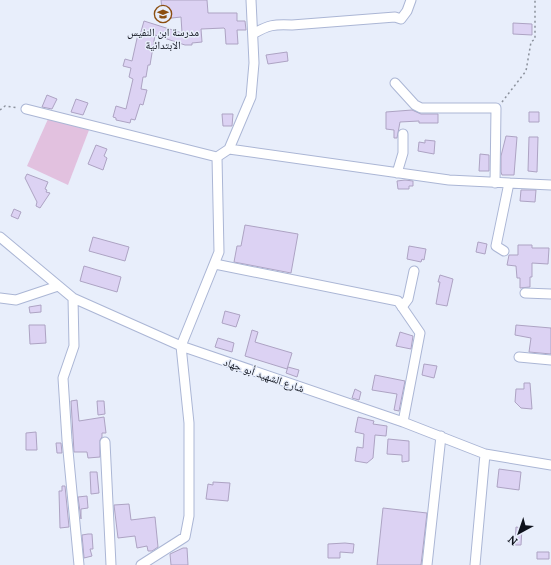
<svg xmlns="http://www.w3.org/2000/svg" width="551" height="565" font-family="Lora,'Noto Naskh Arabic',serif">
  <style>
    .green { fill: #e2c1df }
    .building { fill: #dcd2f3; stroke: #ada3c3 }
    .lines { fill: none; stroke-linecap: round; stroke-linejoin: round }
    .minor-casing { stroke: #abb6d5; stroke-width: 11 }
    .path { stroke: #8b919c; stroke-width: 1.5; stroke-dasharray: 2 3; stroke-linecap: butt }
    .minor { stroke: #fff; stroke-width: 9 }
    .labels { text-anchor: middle; stroke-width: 3; stroke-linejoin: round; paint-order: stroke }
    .poi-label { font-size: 11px; fill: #0d111b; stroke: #e8eefb }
    .street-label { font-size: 11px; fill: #0d111b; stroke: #e8eefb }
  </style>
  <rect width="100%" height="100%" fill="#e8eefb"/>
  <path class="green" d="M48,119l41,11 -21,55 -41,-19z"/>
  <path class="building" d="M161,0h46l1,13h29v8h8l1,9h-9l1,14h-12l-1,-15 -1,-1 -23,1 1,13 -10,1v2h-7l-30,-10 -5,30h-2l-2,12h-3l-2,12 6,1 -4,15 -3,-1 -5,16 -4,-1 -1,4 -14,-3v-2l-3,-1 3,-11 10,3 7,-30 -4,-2 2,-9 -8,-2 2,-7 7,2 6,-27 2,1 4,-14 38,12 -1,-16 -18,2z
    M513,23l19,1v11l-19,-1z
    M287,52l1,9 -20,3 -2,-9z
    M47,95l10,4 -5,10 -10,-2z
    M76,99l12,4 -5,12 -12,-3z
    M412,110l9,4h17v9h-19v-2l-19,1 -3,16h-3v-8l-8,-1v-17z
    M529,112h10v10h-10z
    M222,114h11l-1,12h-9z
    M506,136l11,1 -3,38h-12l-1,-3v-16z
    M529,137h9l-1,35 -9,-1z
    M425,140l10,1 -1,13 -16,-3 1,-9 6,1z
    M96,145l11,4 -3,7 3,2 -4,12 -15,-6z
    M480,154l9,1v16h-10z
    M27,174l21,8 -3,7 2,1 -1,2 4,1 -10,15 -4,-2 1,-4 -12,-24z
    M405,180l8,1v5h-4v3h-11l-1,-8z
    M521,190h15l-1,12 -15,-1z
    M14,209l7,3 -3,7 -7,-3z
    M245,225l53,9 -7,39 -57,-11 3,-16h4z
    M93,237l36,10 -4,14 -36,-10z
    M478,242l9,2 -2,10 -9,-2z
    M518,245h14v3h17l-1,16 -16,-1v14h-2v10l-10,1v-10h-3l-1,-12 -9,-1 2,-10h9z
    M409,246l17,3 -2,11 -2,-1 -1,3 -14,-3z
    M84,266l37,11 -4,15 -37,-11z
    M440,275l13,4 -6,27 -11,-2 4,-22h-2z
    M41,305v7l-11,1 -1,-6z
    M225,311l15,4 -4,12 -14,-4z
    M29,325h16l1,18 -16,1z
    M516,325l35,3v26l-22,-2 2,-14 -16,-3z
    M252,330l6,2 -3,10 37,11 -5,16 -42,-13z
    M400,332l13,4 -2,13 -15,-3z
    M218,338l16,5 -2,9 -17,-5z
    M424,364l13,2 -3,12 -12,-3z
    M288,367l11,3 -2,7 -11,-4z
    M375,375l30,6 -6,30 -5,-1 3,-16 -25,-4z
    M524,383h6l2,26 -11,-1 -6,-6 1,-13h8z
    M355,389l6,3 -2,8 -7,-2z
    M77,400l2,21 25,-4 2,16h-4v4l-2,3v17l-12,1 -1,-6h-13l-3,-51z
    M97,401h7l1,13 -7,1z
    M358,417l16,4 -1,3 14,2 -1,10 -11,-1 -2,23 -6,5 -12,-2 2,-14 6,1 1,-14 -9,-2z
    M36,432l1,18h-11v-17z
    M388,439l21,2v20l-7,1v-7l-15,-1z
    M56,443h5l1,10h-5z
    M499,469l22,3 -2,18 -22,-3z
    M90,472h7l2,21 -8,1z
    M213,482l17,1 -2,18 -22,-2 2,-15 5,1z
    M62,486h3l4,41 -9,1 -1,-37h3z
    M87,496l1,12 -7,1v10l-3,-22z
    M129,504l2,16 24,-3 3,30 -6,4h-4l-1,-5 -10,2 -2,-12 -17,2 -4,-33z
    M383,508l44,5 -6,52h-44z
    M516,527l6,1 -1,17h-6z
    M88,534h4l1,15h-3l2,7 -8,2 -2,-23z
    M345,543l9,1 -1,9 -13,-1v6h-12v-14z
    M183,548h4l1,17h-17l-1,-11z
    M537,552h12v7h-12z"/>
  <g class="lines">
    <defs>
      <path id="minor" d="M253,34c15,-9 21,-10 39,-9l103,-8 6,2 6,-8 4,-11
        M395,83l20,22 6,3h75l-1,75
        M26,109l191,48
        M229,149l220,31 102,5
        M217,157l12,-8 22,-52 3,-34 -3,-63
        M397,173l6,-20v-19
        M0,237l73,61 108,48 222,76 82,32 66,11
        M504,251l-8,-5 13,-63
        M215,264l183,37 22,32 -17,89
        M525,293l26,1
        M0,298l16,2 42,-14
        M73,298l1,48 -11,32 4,62 12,125
        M402,307l6,-8 6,-28
        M519,357l32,3
        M105,442l6,123
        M141,565l44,-28 4,-21v-93l-8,-77 38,-94 -2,-95
        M427,565l14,-129
        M475,565l10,-111"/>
    </defs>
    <use href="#minor" class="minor-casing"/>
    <path class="path" d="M502,102l24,-31 5,-29 4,-3v-39
      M0,110l5,-4 13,2"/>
    <use href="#minor" class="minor"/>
  </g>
  <defs>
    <symbol id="school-ring" viewBox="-11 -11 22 22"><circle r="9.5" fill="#e8eefb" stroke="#8b4e10" stroke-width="1.5"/><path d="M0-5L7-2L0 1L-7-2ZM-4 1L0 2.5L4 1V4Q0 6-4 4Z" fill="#8b4e10"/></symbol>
  </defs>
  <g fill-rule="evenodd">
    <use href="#school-ring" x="153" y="4" width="20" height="20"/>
  </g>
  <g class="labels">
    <g class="poi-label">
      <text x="163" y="36">مدرسة ابن النفيس<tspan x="163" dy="13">الابتدائية</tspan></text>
    </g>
    <g class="street-label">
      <text transform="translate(264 375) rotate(19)" y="4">شارع الشهيد أبو جهاد</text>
    </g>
  </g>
  <g transform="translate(519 533) rotate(220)" stroke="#e8eefb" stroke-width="3" paint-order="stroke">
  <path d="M0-3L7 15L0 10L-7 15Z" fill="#0d111b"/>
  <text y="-6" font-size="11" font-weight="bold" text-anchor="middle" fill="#0d111b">N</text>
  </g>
</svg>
